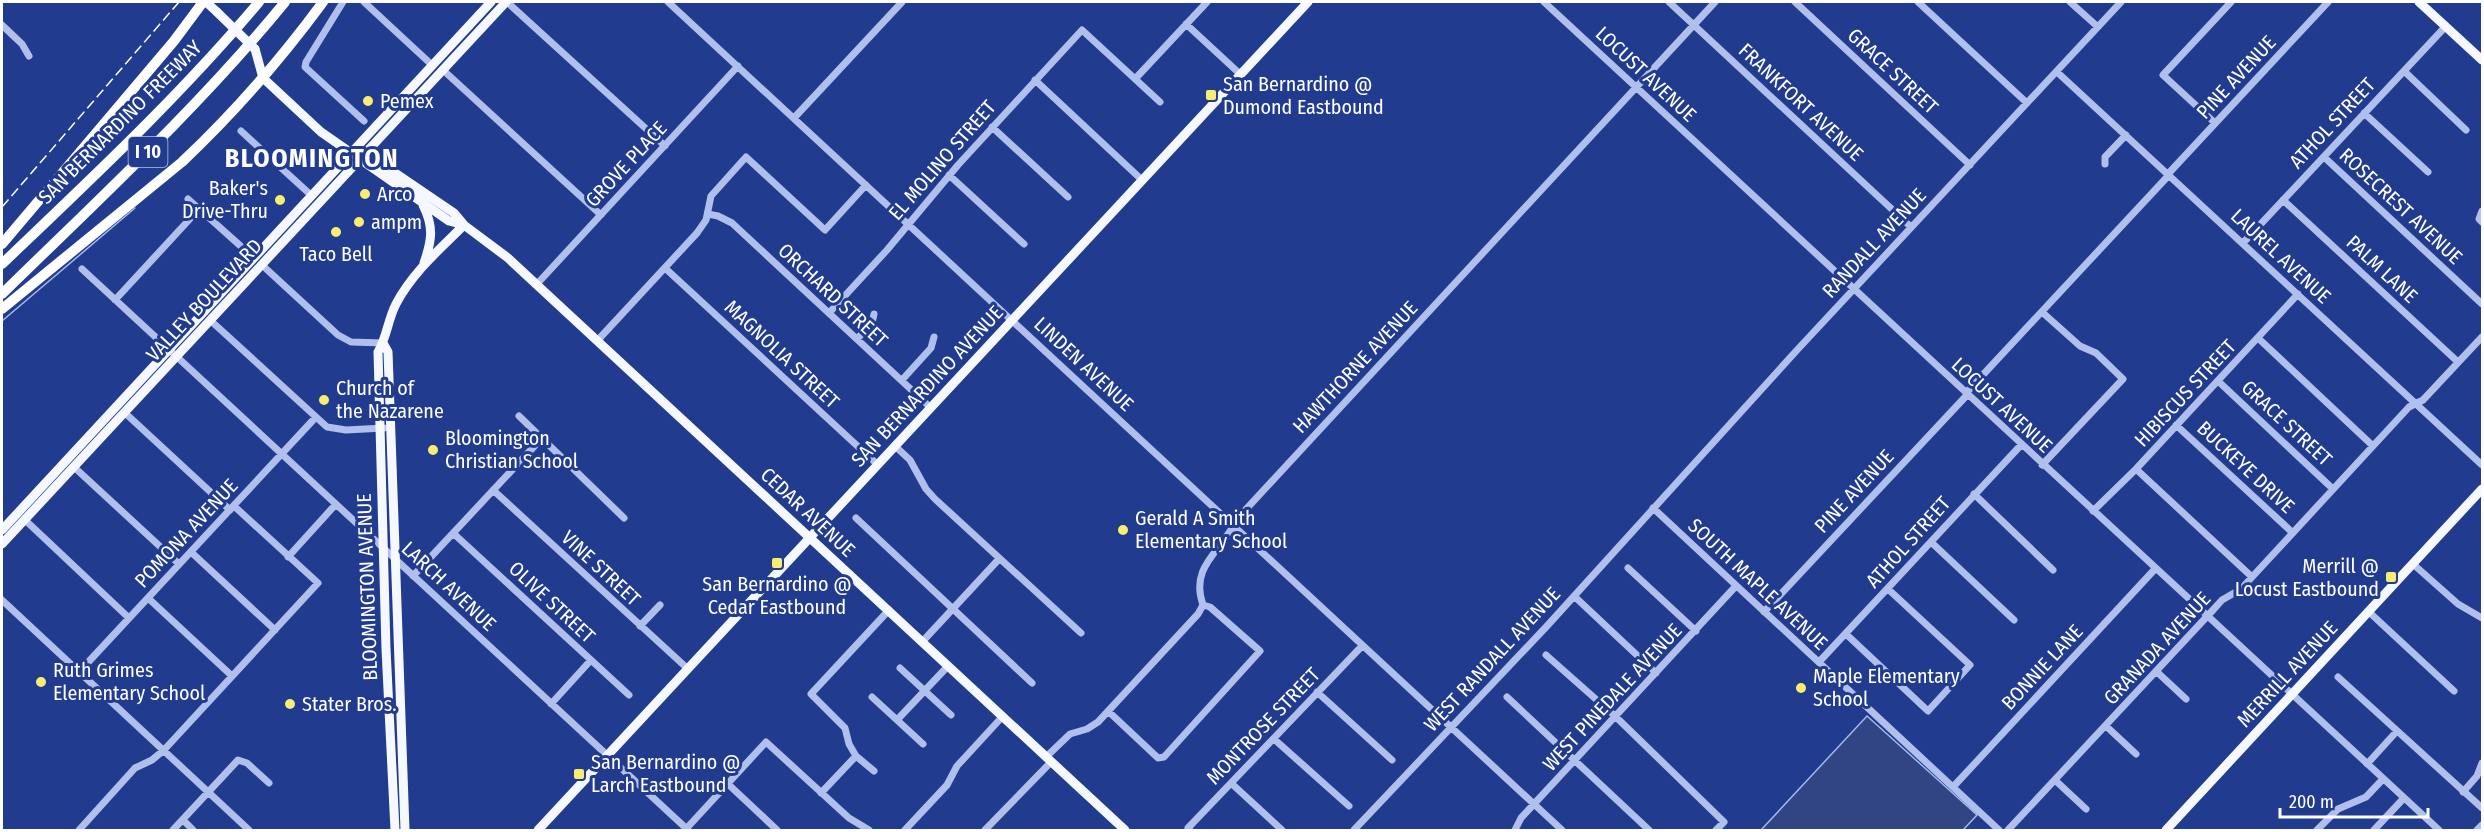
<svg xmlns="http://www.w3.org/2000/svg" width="2484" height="832" font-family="'Fira Sans Condensed',sans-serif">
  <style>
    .water { fill: #314483; stroke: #a4b7ee; stroke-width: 1.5 }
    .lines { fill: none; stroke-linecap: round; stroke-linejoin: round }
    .stream { stroke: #a4b7ee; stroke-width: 1.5 }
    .minor { stroke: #b0bfec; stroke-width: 7 }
    .major { stroke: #f6f8ff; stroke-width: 9 }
    .highway { stroke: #fff; stroke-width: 10 }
    .rail { stroke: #fff; stroke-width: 1.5; stroke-dasharray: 10 4.5; stroke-linecap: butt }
    .major-bridge { stroke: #f6f8ff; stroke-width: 9 }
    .poi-dot { fill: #f9ed71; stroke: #213b8f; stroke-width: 2 }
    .labels { text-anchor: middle; stroke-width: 6; stroke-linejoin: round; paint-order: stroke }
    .shield { fill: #213b8f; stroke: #bcc4dd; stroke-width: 1.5 }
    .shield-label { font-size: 18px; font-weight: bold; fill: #fff }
    .street-label { font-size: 20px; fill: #fff; stroke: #213b8f }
    .poi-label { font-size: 20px; fill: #fff; stroke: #213b8f; text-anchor: start }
    .district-label { font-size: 26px; font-weight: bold; letter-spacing: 1.5px; fill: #fff; stroke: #213b8f }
  </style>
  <rect width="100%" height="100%" fill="#213b8f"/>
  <path class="water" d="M1867,716l110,99 -14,15h-202z"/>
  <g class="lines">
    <path class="stream" d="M2,321l133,-113"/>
    <path class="minor" d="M343,2l-37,60 -1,5 59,54
      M364,2l68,63
      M507,2l158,144
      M668,2l894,828
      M1544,2l895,828
      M1669,2l242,225
      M1795,2l175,163
      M1918,2l109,101
      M2070,2l28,25
      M1186,24l54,50
      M2,25l20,19 7,12
      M443,70l158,145
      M2404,71l62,59
      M2057,72l425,393
      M1135,79l72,-77
      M1035,80l107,100
      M2364,113l64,59
      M794,118l108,-116
      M2215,123l-52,-48 68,-73
      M992,127l76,70
      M241,131l71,65
      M2324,157l158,147
      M2105,164v-7l21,-22
      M2168,174l160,-172
      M949,175l75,69
      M188,199l66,59
      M2283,200l175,162
      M2482,211l-3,8 3,3
      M708,214l10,2 14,7 199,185
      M2243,243l203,-217
      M262,265l76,70 13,7 32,1
      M665,268l213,197
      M82,269l606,561
      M537,284l201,-218
      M115,300l84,-91
      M2042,312l38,34 16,7 27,26 -81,86
      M829,313l58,-63 71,-85 124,-135 78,72
      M210,320l117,107 19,3 38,-2
      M2258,338l115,108
      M857,339l15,-16 2,-9
      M597,341l100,-108 9,-13 5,-24 35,-39 79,73 41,-45
      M902,380l29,-32 3,-11
      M2218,381l115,108
      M1966,393l203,-218
      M124,412l106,98
      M519,416l105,102
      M2176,425l117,108
      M895,446l15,14 16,29 9,10 146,134
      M74,467l105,97
      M2136,469l116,108
      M493,490l195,179
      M1974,494l79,76
      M1653,508l346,322
      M2093,511l43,-42 162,-175
      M856,518l176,165
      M24,519l105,99
      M453,533l176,162
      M1931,542l83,78
      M191,552l84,78
      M288,557l48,-53
      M2413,564l45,40 24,14
      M1628,568l68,63
      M413,576l129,-138
      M1574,596l82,77
      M148,598l84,78
      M2,600l247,230
      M1764,612l204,-218
      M2369,612l85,79
      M640,626l20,-21
      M1846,634l82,77 42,-46 -82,-76
      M922,642l77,-83
      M1546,655l70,62 108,105 -8,8
      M1819,662l202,-217
      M900,668l51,47
      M80,671l235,-253
      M2156,671l30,28
      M2338,677l144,131
      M1317,692l75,68
      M872,697l25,23
      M1507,697l142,133
      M551,704l40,-44
      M1108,711l50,47 6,-1 96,-106 -50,-44 -7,-2
      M2106,726l30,28
      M1274,739l75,67
      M923,744l-26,-24 51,-54
      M1046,757l24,-23 17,-5 11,-7 100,-108 5,-9c-14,-40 20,-54 34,-86l478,-517
      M2367,764l30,-33
      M874,771l-18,-15 -7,-12 -4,-16 -34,-34 78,-84
      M2056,781l30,28
      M1231,783l51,47
      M728,784l49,46
      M1953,787l202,-218
      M2463,792l14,-16 5,-13
      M821,793l35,-37
      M183,820l10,10
      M686,829l80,-87 83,76 20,12
      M79,830l56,-62 17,-8 12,-10 154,-167 -84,-77
      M173,830l65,-70 9,3 22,20
      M905,830l42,-45 10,-19 46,-50
      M985,830l66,-68
      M1190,830l-2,-2 174,-182
      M1354,830l193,-204 251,-277 323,-347
      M1515,830l6,-12 214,-231
      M2008,830l205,-220 9,-10 19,-11 168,-182 14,-7 59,-63
      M2317,830l21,-21 28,-12 17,-18
      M2374,830l30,-32
      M2477,830l5,-5"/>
    <path class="major" d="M206,2l11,10
      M2419,2l63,58
      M255,49l8,29 58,54 128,89 15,4
      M360,160l13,-2 81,55 10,12 44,33 617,572
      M423,205c11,22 9,35 1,58
      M383,343l5,9 17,478
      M2,530l489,-528
      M2,544l504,-542
      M395,830l-9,-181 -8,-297c9,-15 10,-33 18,-48 16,-31 44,-55 68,-79
      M538,830l770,-828
      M2166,830l316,-341"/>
    <path class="highway" d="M2,244l172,-203 29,-39
      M2,264c89,-85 178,-168 257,-262
      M2,294c97,-95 197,-187 283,-292
      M2,309l180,-147c52,-49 99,-103 141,-160"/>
    <path class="rail" d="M2,207l177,-205"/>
    <path class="major-bridge" d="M217,12l38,37"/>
  </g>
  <g class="poi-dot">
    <rect x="1205" y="89" width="12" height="12" rx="3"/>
    <circle cx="368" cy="101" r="6"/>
    <circle cx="365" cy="194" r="6"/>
    <circle cx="280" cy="200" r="6"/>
    <circle cx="359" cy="222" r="6"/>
    <circle cx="336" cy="232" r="6"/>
    <circle cx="324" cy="400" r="6"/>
    <circle cx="433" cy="450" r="6"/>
    <circle cx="1123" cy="530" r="6"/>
    <rect x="771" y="557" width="12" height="12" rx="3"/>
    <rect x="2385" y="571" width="12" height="12" rx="3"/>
    <circle cx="41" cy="682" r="6"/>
    <circle cx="1801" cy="688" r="6"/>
    <circle cx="290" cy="704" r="6"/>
    <rect x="573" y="768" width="12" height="12" rx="3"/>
  </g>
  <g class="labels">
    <rect class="shield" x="128.5" y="137" width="39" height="30" rx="4.5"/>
    <g class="shield-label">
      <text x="148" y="158">I 10</text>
    </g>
    <g class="street-label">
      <text transform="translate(1893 71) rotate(43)" y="7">GRACE STREET</text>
      <text transform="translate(1646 74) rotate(43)" y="7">LOCUST AVENUE</text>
      <text transform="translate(2236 77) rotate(-47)" y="7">PINE AVENUE</text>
      <text transform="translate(1801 102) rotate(43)" y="7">FRANKFORT AVENUE</text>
      <text transform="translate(120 122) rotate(-45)" y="7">SAN BERNARDINO FREEWAY</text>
      <text transform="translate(2332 123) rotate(-47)" y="7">ATHOL STREET</text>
      <text transform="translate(942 160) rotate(-49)" y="7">EL MOLINO STREET</text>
      <text transform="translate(626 164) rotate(-47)" y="7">GROVE PLACE</text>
      <text transform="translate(2401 206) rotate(43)" y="7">ROSECREST AVENUE</text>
      <text transform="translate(1874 243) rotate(-47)" y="7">RANDALL AVENUE</text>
      <text transform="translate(2281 256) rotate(43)" y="7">LAUREL AVENUE</text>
      <text transform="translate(2382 269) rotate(43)" y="7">PALM LANE</text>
      <text transform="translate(833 295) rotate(43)" y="7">ORCHARD STREET</text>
      <text transform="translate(204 300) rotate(-47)" y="7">VALLEY BOULEVARD</text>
      <text transform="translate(782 354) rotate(43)" y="7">MAGNOLIA STREET</text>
      <text transform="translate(1084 364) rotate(43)" y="7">LINDEN AVENUE</text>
      <text transform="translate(1355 367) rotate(-47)" y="7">HAWTHORNE AVENUE</text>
      <text transform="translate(927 386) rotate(-47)" y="7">SAN BERNARDINO AVENUE</text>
      <text transform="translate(2185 393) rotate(-47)" y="7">HIBISCUS STREET</text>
      <text transform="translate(2002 405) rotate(43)" y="7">LOCUST AVENUE</text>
      <text transform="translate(2287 423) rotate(43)" y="7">GRACE STREET</text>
      <text transform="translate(2246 467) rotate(43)" y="7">BUCKEYE DRIVE</text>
      <text transform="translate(1854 491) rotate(-47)" y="7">PINE AVENUE</text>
      <text transform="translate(808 512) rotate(43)" y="7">CEDAR AVENUE</text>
      <text transform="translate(186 533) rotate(-47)" y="7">POMONA AVENUE</text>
      <text transform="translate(1908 542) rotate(-48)" y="7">ATHOL STREET</text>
      <text transform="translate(601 568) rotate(43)" y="7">VINE STREET</text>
      <text transform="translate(1758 584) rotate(43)" y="7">SOUTH MAPLE AVENUE</text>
      <text transform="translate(449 586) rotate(43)" y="7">LARCH AVENUE</text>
      <text transform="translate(367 587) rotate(-92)" y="7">BLOOMINGTON AVENUE</text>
      <text transform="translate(552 602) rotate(43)" y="7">OLIVE STREET</text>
      <text transform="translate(2157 648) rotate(-47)" y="7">GRANADA AVENUE</text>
      <text transform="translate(1492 659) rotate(-47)" y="7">WEST RANDALL AVENUE</text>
      <text transform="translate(2042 667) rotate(-47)" y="7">BONNIE LANE</text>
      <text transform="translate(2287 674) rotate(-47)" y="7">MERRILL AVENUE</text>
      <text transform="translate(1612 697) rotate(-47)" y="7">WEST PINEDALE AVENUE</text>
      <text transform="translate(1263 726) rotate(-46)" y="7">MONTROSE STREET</text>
    </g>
    <g class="poi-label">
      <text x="1223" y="91">San Bernardino @<tspan x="1223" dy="23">Dumond Eastbound</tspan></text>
      <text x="380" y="108">Pemex</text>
      <text x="268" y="195" text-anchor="end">Baker's<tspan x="268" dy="23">Drive-Thru</tspan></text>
      <text x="377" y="201">Arco</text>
      <text x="371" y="229">ampm</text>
      <text x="336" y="261" text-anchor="middle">Taco Bell</text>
      <text x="336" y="395">Church of<tspan x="336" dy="23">the Nazarene</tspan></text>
      <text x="445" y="445">Bloomington<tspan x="445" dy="23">Christian School</tspan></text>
      <text x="1135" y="525">Gerald A Smith<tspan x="1135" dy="23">Elementary School</tspan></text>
      <text x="2379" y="573" text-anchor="end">Merrill @<tspan x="2379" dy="23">Locust Eastbound</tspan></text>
      <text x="777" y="591" text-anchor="middle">San Bernardino @<tspan x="777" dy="23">Cedar Eastbound</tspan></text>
      <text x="53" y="677">Ruth Grimes<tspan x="53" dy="23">Elementary School</tspan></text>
      <text x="1813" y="683">Maple Elementary<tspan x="1813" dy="23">School</tspan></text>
      <text x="302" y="711">Stater Bros.</text>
      <text x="591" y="769">San Bernardino @<tspan x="591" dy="23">Larch Eastbound</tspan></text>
    </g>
    <g class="district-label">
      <text x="312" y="167">BLOOMINGTON</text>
    </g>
  </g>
  <rect width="2484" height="832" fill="none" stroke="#ffffff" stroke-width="6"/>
  <path d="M2280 808v9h148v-9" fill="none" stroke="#ffffff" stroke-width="3"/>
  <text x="2289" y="808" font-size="18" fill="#ffffff" stroke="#213b8f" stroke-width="4.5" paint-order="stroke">200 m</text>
</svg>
